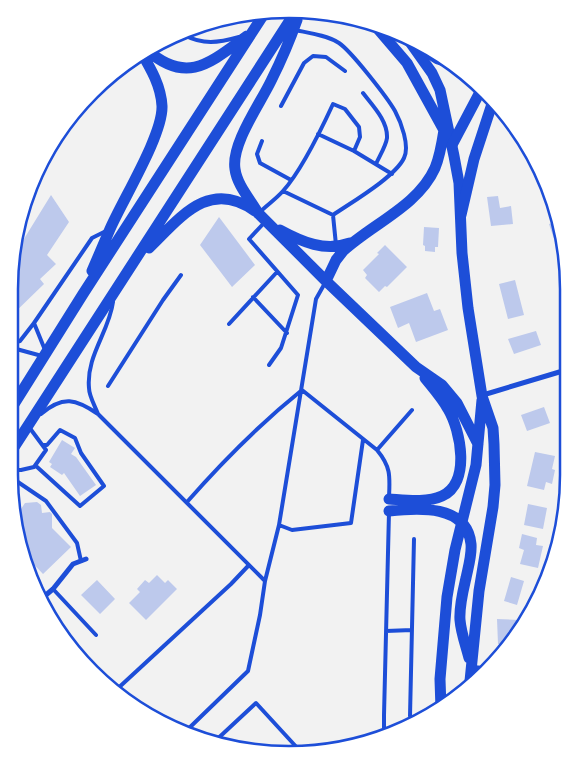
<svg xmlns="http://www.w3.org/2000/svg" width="577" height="763" font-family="Mulish,sans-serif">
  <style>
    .building { fill: #bdc9ec }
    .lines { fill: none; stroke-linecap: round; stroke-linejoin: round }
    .service { stroke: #1d4ed8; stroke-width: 4 }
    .minor { stroke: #1d4ed8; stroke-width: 5 }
    .primary { stroke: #1d4ed8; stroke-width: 11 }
    .trunk { stroke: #1d4ed8; stroke-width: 11 }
    .rim { fill: none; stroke: #1d4ed8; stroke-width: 2.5 }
  </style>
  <rect width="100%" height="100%" fill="#f2f2f2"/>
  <path class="building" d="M542,175l11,23 3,11 -8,2 -10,-35z
    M51,195l18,27 -22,33 9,9 -16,15 4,5 -35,34v-48l2,-10z
    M498,196l2,12 11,-2 2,18 -22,2 -4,-29z
    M219,217l36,48 -23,22 -32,-42z
    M559,221l5,25 -7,2 -8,-24z
    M424,227l15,1 -1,19h-3v5l-10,-1v-5l-2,-1z
    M385,245l22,22 -20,20 -2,-1 -6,6 -14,-14 2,-3 -4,-5 16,-16 -2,-1z
    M515,280l9,35 -16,4 -9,-35z
    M427,293l7,18 6,-2 8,21 -32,12 -7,-19 -11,5 -8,-21z
    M536,331l5,14 -27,9 -6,-15z
    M544,407l6,16 -23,8 -6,-16z
    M62,440l13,8 -4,6 5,3 20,28 -16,11 -16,-23 -2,2 -12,-8 2,-3 -3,-2z
    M535,452l20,4 -3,13 3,1 -3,14 -6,-2 -2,8 -17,-4z
    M37,502l4,3 1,8 8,-1 2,2v14l19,19 -28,27 -19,-20 -3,-45 4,-6z
    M528,504l19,4 -4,21 -19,-4z
    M522,534l15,4 -1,7 7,1 -5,22 -18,-4 4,-14 -5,-2z
    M157,575l8,8 3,-3 9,9 -31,31 -17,-17 11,-11 -3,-3 8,-9 4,3z
    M511,577l13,4 -7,24 -13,-4z
    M97,580l18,19 -15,15 -19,-19z
    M497,619l22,1 -1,12h-3v4l-8,8h-9z"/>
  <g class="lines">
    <path class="service" d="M295,30c14,3 31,5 44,13 12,8 48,54 56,68 6,11 15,35 9,47 -9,19 -52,44 -71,57l3,30
      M184,35c19,10 34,8 55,2
      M363,93c10,13 25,28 24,45 -1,8 -8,19 -11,26
      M281,106l23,-43 9,-7 13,1 19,14
      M318,134l36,17
      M262,141l-5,13 3,9 31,17
      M283,191l50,24
      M260,212c7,-7 16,-13 23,-21 19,-21 38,-61 50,-87l12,5 14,18 1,10 -6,14 38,23
      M264,223l-15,16 49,56 -17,53 -12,17
      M253,297l34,36
      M229,324l48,-52
      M9,344l11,-3 14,-18
      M9,347l33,9
      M45,350l-11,-27 58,-85 14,-7
      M108,386l55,-86 18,-25
      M41,414c22,-19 35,-15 57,0l167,167
      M98,414c-3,-8 -9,-18 -9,-26 -3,-32 20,-56 24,-86
      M377,450l35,-40
      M36,466l44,40 24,-20 -23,-33 -6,-15 -15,-8 -13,15h-4
      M9,470h12l13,-3 12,-17 -17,-23
      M9,476l37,25 31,42 4,18
      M11,494l6,-11
      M187,502c35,-40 74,-79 115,-112l75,60c14,17 13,26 12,47
      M279,525l13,5 59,-7 12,-83
      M53,589l43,46
      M386,631l26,-1
      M473,667l10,1
      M115,691l116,-107 18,-19
      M410,716l4,-177
      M185,732l63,-61 12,-56 5,-34 14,-56 37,-226 9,-16
      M386,736l-2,-4v-17l5,-203
      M375,740l9,-8
      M213,743l43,-40 45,49"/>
    <path class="minor" d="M483,395l83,-25
      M40,600l13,-11 20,-25 13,-5"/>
    <path class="primary" d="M377,28l30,35 38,69
      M410,42l22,31 8,17 14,66 5,27 3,70 6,55 14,88 11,32 1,16 1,41 -2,22 -14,84 -9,90
      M258,213l68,68 90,86 26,18 15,18 21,41
      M280,230c22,12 45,22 70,13
      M326,281l10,-21 7,-9c29,-27 75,-45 92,-83 5,-12 7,-25 9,-38
      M389,499c16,1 38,4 53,-3 29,-13 19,-65 6,-87 -6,-11 -15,-21 -23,-31
      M389,511c29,-3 78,-7 82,33 1,11 -3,24 -5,34 -3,13 -7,29 -6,42 1,13 6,26 9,38
      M441,709l-1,-30 7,-82 8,-47 21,-85 6,-65"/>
    <path class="trunk" d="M413,43l25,16 13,4
      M147,50c40,35 63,13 100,-14
      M452,145l28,-53
      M258,213c-8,-14 -21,-28 -23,-44 -4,-25 25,-65 36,-88 10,-20 19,-41 26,-61
      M461,215l13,-56 18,-55
      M149,248c31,-30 60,-70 106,-37
      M92,271c6,-14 12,-28 18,-42 13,-30 53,-94 52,-123 -1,-20 -11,-37 -21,-54
      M9,412l74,-118 181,-280
      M9,455l285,-441"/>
  </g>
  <path d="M0 0H577V763H0ZM289 18H289A271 271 0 0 1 560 289V475A271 271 0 0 1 289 746H289A271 271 0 0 1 18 475V289A271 271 0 0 1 289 18Z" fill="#fff" fill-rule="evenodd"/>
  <path class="rim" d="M289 18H289A271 271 0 0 1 560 289V475A271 271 0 0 1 289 746H289A271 271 0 0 1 18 475V289A271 271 0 0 1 289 18Z"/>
</svg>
